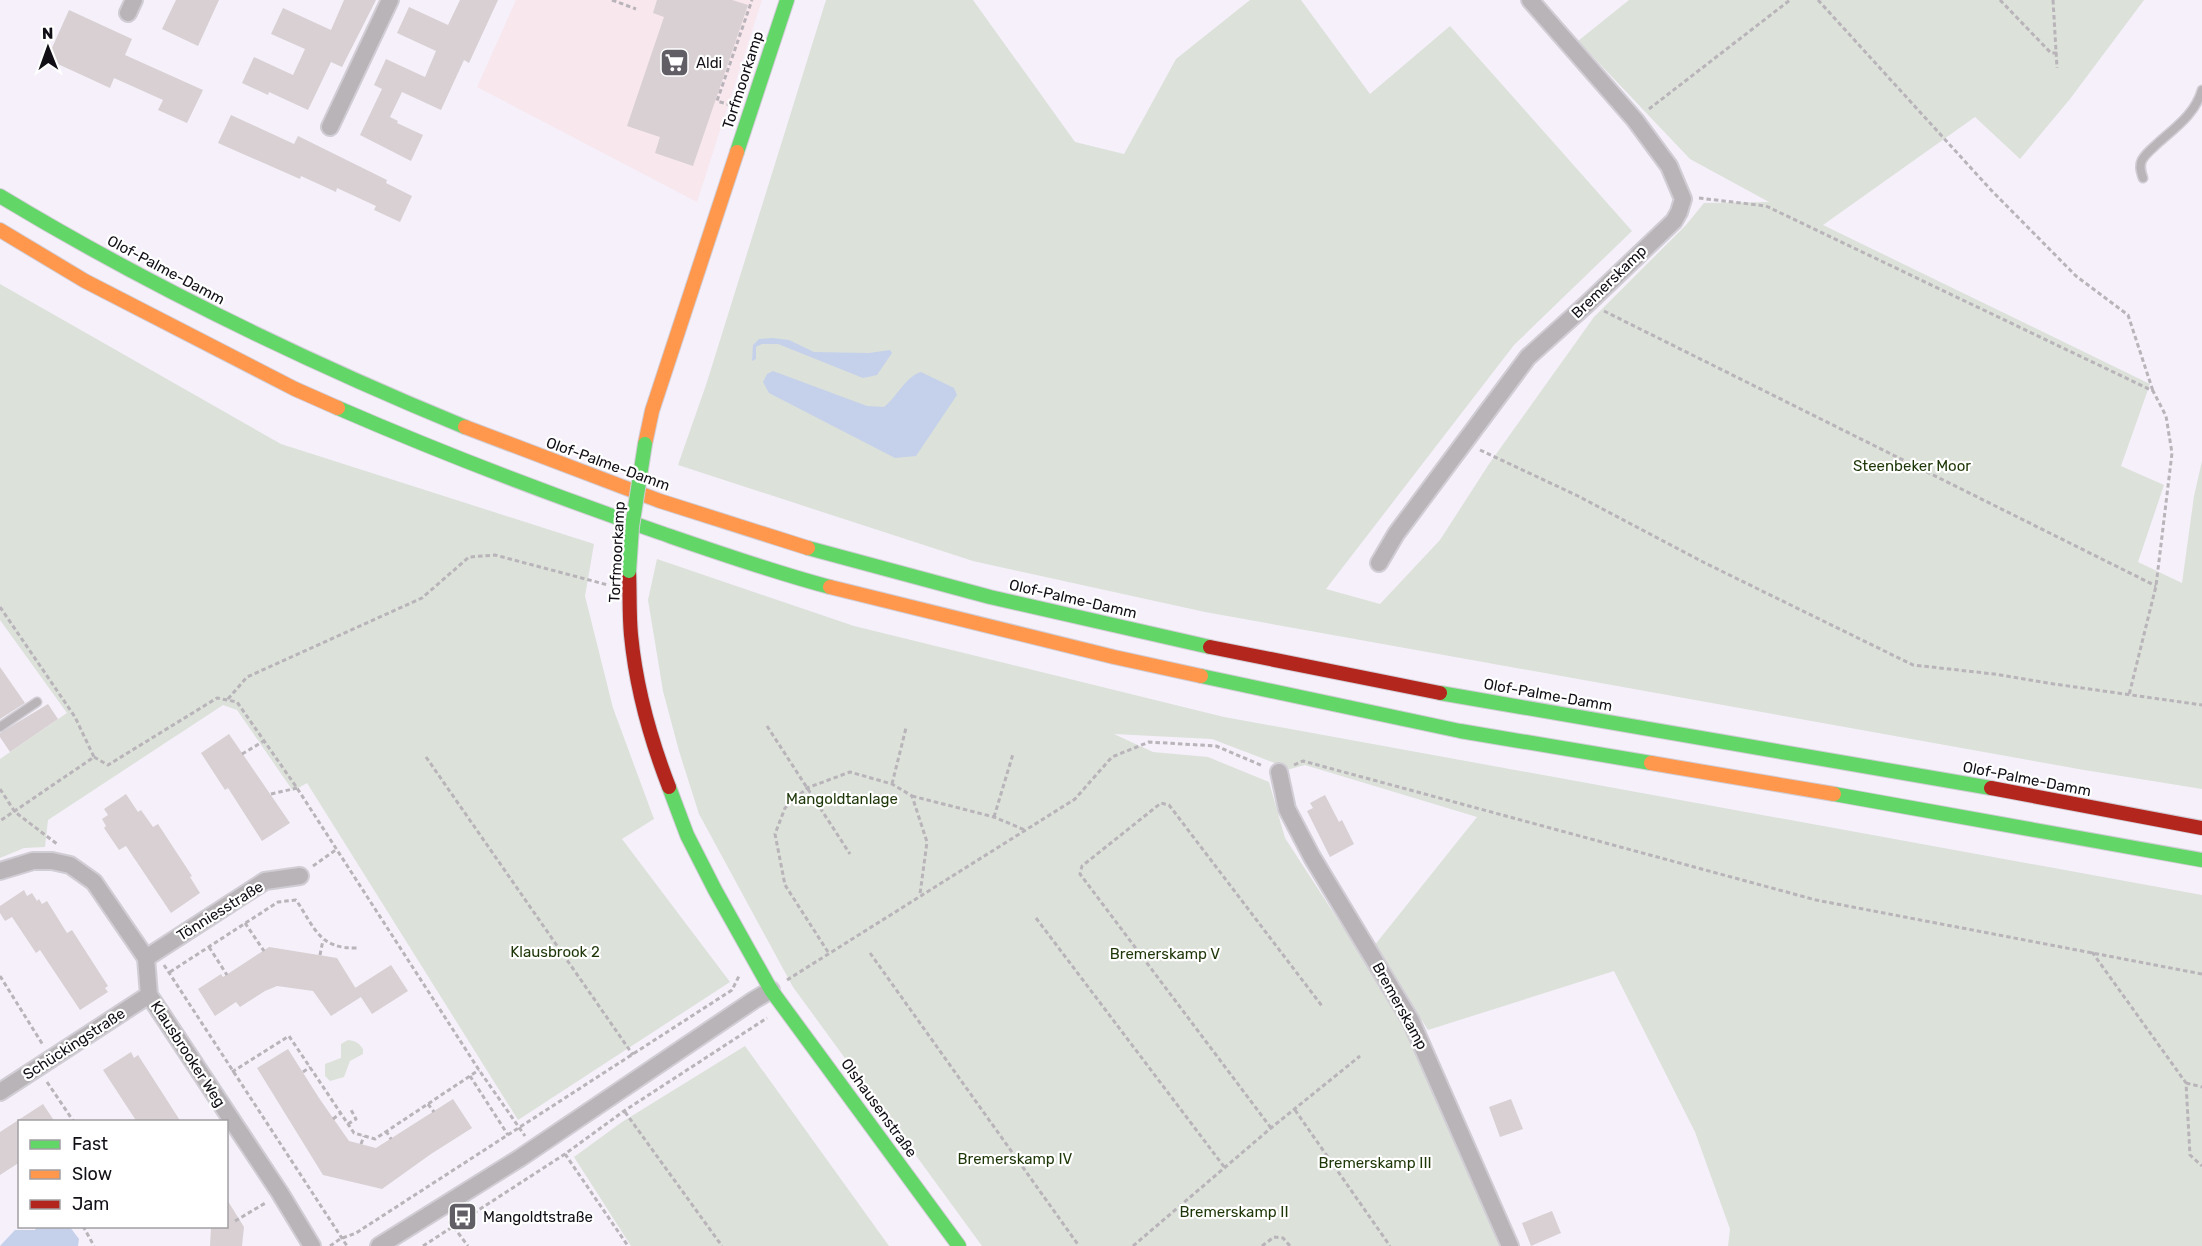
<svg xmlns="http://www.w3.org/2000/svg" width="2202" height="1246" font-family="Rubik,sans-serif">
  <style>
    .commercial { fill: #f8e7ed }
    .green { fill: #dce1da }
    .water { fill: #c5d1ea }
    .building { fill: #d8d0d2 }
    .lines { fill: none; stroke-linecap: round; stroke-linejoin: round }
    .lane-casing { stroke: #d1cdd5; stroke-width: 11 }
    .street-casing { stroke: #d1cdd5; stroke-width: 20 }
    .fast-casing { stroke: #d1cdd5; stroke-width: 16 }
    .slow-casing { stroke: #d1cdd5; stroke-width: 16 }
    .jam-casing { stroke: #d1cdd5; stroke-width: 16 }
    .path { stroke: #b9b4b9; stroke-width: 3; stroke-dasharray: 4.5 3; stroke-linecap: butt }
    .lane { stroke: #b9b4b7; stroke-width: 8 }
    .street { stroke: #b9b4b7; stroke-width: 16 }
    .fast { stroke: #63d668; stroke-width: 14 }
    .slow { stroke: #ff974d; stroke-width: 14 }
    .jam { stroke: #b3261e; stroke-width: 14 }
    .fast-bridge-casing { stroke: #d1cdd5; stroke-width: 16; stroke-linecap: butt }
    .fast-bridge { stroke: #63d668; stroke-width: 14 }
    .labels { text-anchor: middle; stroke-width: 4.5; stroke-linejoin: round; paint-order: stroke }
    .poi-label { font-size: 15px; fill: #130f17; stroke: #fff; text-anchor: start }
    .street-label { font-size: 15px; fill: #130f17; stroke: #fff }
    .park-label { font-size: 15px; fill: #1e3708; stroke: #fff }
  </style>
  <rect width="100%" height="100%" fill="#f5f0fa"/>
  <path class="commercial" d="M516,0h246l-65,202 -220,-115z"/>
  <path class="green" d="M826,0h147l102,142 49,12 52,-95 74,-59h51l69,94 80,-68 182,205 -118,114 -188,244 54,15 60,-64 49,-76 105,-147 92,-92 18,-22 65,-1 -79,-43 -112,-118 51,-41h515l-74,99 -50,60 -45,-42 -152,108 327,159 -29,82 43,19 -26,77 44,21 12,-87 8,-35v328l-118,-19 -879,-158 -232,-51 -295,-96 29,-83z
    M0,284l281,160 313,100 -9,52 28,112 41,111 -32,20 108,143 -212,138 -211,-337 -14,8 -56,-81 -14,-5 -175,115 -3,27 -21,1 -24,10v-99l67,-46 -67,-93z
    M657,559l197,67 370,91 978,178v351h-474l2,-17 -35,-97 -81,-161 -186,59 -54,-84 103,-129 -172,-52 -26,7 -2,-8 -65,-25 -98,-5 39,18 55,5 61,25 16,56 126,194 90,214h-519l-189,-259 -94,-173 -20,-63 -16,-60 -15,-91z
    M348,1040c8,1 11,3 15,9v5l-13,7 -6,16 -14,4 -5,-5v-12l16,-6v-14z
    M745,1046l144,200h-258l-57,-89 48,-35z"/>
  <path class="water" d="M773,338l16,2 25,12 55,1 21,-3 2,3 -15,22 -14,3 -85,-34h-16l-6,3v12l-4,2 1,-16 6,-6z
    M773,371l94,35 17,1c13,-10 21,-30 37,-35l33,16 3,7 -41,61 -21,2 -126,-65 -6,-11 4,-8z
    M37,1227h33l9,12 -1,7h-78l15,-16h20z"/>
  <path class="building" d="M176,0h43l-21,46 -36,-17z
    M344,0h32l-34,67 -11,-5 -23,48 -39,-18 -1,3 -26,-12 12,-26 39,18 12,-26 -34,-15 12,-26 48,22z
    M460,0h38l-29,63 -5,-3 -23,50 -39,-18 -12,25 8,4 -1,2 26,12 -12,26 -51,-26 22,-46 -8,-4 12,-26 39,18 11,-26 -39,-18 12,-26 39,18z
    M657,0h75l16,5 -55,161 -38,-13 5,-16 -33,-11 37,-109 -11,-4z
    M69,10l63,29 -7,16 78,35 -16,33 -29,-13 5,-10 -49,-22 -4,10 -63,-29z
    M231,115l63,29 4,-8 89,44 -1,3 26,13 -12,26 -26,-12 2,-4 -39,-18 -1,4 -35,-16 -1,3 -82,-36z
    M0,667l25,36 -25,16z
    M48,704l10,15 -48,33 -10,-15v-4z
    M229,734l61,89 -28,18 -34,-53 -3,2 -24,-37z
    M126,794l12,18 3,-2 12,17 5,-3 34,52 -2,1 10,16 -29,20 -45,-67 -7,4 -15,-22 2,-2 -4,-7 6,-4 -4,-6z
    M1325,795l14,27 3,-2 12,24 -24,13 -23,-46 6,-3 -3,-5z
    M24,890l3,6 5,-3 5,8 2,-2 3,5 5,-3 20,32 5,-3 36,56 -3,2 3,4 -28,18 -40,-60 -4,3 -24,-36 -7,4 -5,-8v-7z
    M269,947l68,11 24,39 -30,19 -18,-25 -36,-5 -12,5 -25,16 -4,-5 -21,14 -17,-27 23,-15 2,3z
    M391,965l17,26 -36,23 -17,-26z
    M288,1049l31,49 30,43 27,7 77,-49 19,29 -41,26 -49,35 -59,-14 -66,-107z
    M131,1052l3,6 4,-3 43,67h-44l-34,-52z
    M1511,1099l12,30 -23,8 -11,-30z
    M43,1104l12,18h-35v40l-20,13v-43z
    M226,1198l18,29 -2,19h-32l1,-19h15z
    M1552,1211l9,22 -30,13 -9,-23z"/>
  <g class="lines">
    <defs>
      <path id="lane" d="M2143,178c-2,-6 -4,-12 -1,-18 4,-7 11,-12 16,-17 18,-16 37,-29 44,-53
        M0,727l37,-25"/>
      <path id="street" d="M128,13l6,-13
        M330,127l60,-127
        M1379,563l17,-29 132,-177 60,-54 86,-82 5,-9 4,-13 -14,-33 -34,-46 -105,-120
        M1279,772l8,37 25,48 99,164 99,225
        M0,871l33,-10h19l18,4 24,17 52,76 3,37 131,198 32,53
        M146,958l119,-77 35,-5
        M0,1092l149,-97
        M379,1246l141,-88 234,-158 17,-10"/>
      <path id="fast" d="M737,152l50,-152
        M0,196c149,90 305,165 465,231
        M338,408c106,46 213,87 323,125 55,19 112,39 169,54
        M808,548l182,49 220,50
        M1201,676l259,55 191,32
        M1440,693l551,95
        M669,787l18,48 28,55 56,100 188,256
        M1834,794l368,66"/>
      <path id="slow" d="M0,230l85,51 210,108 43,19
        M465,427l195,74 148,47
        M645,444l7,-33 85,-259
        M830,587l284,70 87,19
        M1651,763l183,31"/>
      <path id="jam" d="M629,571c1,21 0,43 2,64 5,52 19,103 38,152
        M1210,647l230,46
        M1991,788l211,40"/>
    </defs>
    <use href="#lane" class="lane-casing"/>
    <use href="#street" class="street-casing"/>
    <use href="#fast" class="fast-casing"/>
    <use href="#slow" class="slow-casing"/>
    <use href="#jam" class="jam-casing"/>
    <path class="path" d="M612,0l24,9
      M1818,0l173,190 85,86 52,39 25,76
      M2000,0l51,53h6
      M2053,0l4,68
      M731,105l-14,-4 35,-101
      M1649,109l141,-109
      M1699,198l67,8 387,185 13,25 6,37 -16,133 -27,109
      M1604,311l552,275
      M1480,450l98,46 127,67 208,102 81,9 60,10 148,21
      M0,607l75,110 19,40 -94,64
      M228,699l19,-22 175,-79 47,-41 26,-2 113,30
      M767,726l83,128
      M242,754l22,-13
      M94,757l14,8 109,-67 20,4 60,86 182,282 46,66
      M426,757l207,298
      M1294,765l9,-4 513,139 386,74
      M892,784l14,-56
      M0,789l15,23 42,32
      M271,794l26,-6
      M912,796l82,21 31,13
      M994,817l19,-63
      M313,866l24,-17
      M1036,918l189,250
      M245,923l19,28
      M209,947l18,28
      M828,952l-43,-67 -10,-51 10,-26 22,-20 43,-16 42,12 20,12 15,46 -7,52
      M2092,952l94,131 4,72 12,11
      M870,953l209,293
      M320,955l3,-15
      M164,965l183,281
      M170,972l108,-70 18,-2c19,28 23,49 61,48
      M0,976l43,69
      M787,980l288,-181 37,-42 37,-15 67,4 47,20
      M232,1072l57,-36 65,97 21,6 104,-69
      M303,1072l7,-5
      M470,1076l38,59
      M47,1082l27,40
      M2186,1083l16,4
      M428,1104l6,8
      M1295,1110l95,136
      M625,1112l97,134
      M333,1119l8,-6
      M348,1124l8,-5 -6,-11
      M1271,1128l-191,-254 2,-8 79,-63 8,2 153,201
      M386,1131l5,8
      M361,1144l3,-8
      M565,1154l63,92
      M235,1221l32,-19
      M449,1221l19,25
      M83,1226l11,20
      M330,1246l10,-7 16,-6 376,-243 7,-14
      M423,1246l142,-92 59,-43 143,-93
      M1133,1246l138,-118 89,-72
      M1262,1246l12,-9 9,1 7,8"/>
    <use href="#lane" class="lane"/>
    <use href="#street" class="street"/>
    <use href="#fast" class="fast"/>
    <use href="#slow" class="slow"/>
    <use href="#jam" class="jam"/>
    <defs>
      <path id="fast-bridge" d="M629,571l3,-44 13,-83"/>
    </defs>
    <use href="#fast-bridge" class="fast-bridge-casing"/>
    <use href="#fast-bridge" class="fast-bridge"/>
  </g>
  <defs>
    <symbol id="supermarket-square" viewBox="-11 -11 22 22"><rect x="-9" y="-9" width="18" height="18" rx="4" fill="#625e66" stroke="#fff"/><path d="M-6-5.5h2.5l.6 2H6L4.5 2H-2.5L-4.4-4H-6ZM-1.5 3.2a1.3 1.3 0 1 0 .1 0ZM3 3.2a1.3 1.3 0 1 0 .1 0Z" fill="#fff"/></symbol>
    <symbol id="bus-square" viewBox="-11 -11 22 22"><rect x="-9" y="-9" width="18" height="18" rx="4" fill="#625e66" stroke="#fff"/><path d="M-5-6H5V4H4V6H2V4H-2V6H-4V4H-5ZM-3.5-4V0h7V-4ZM-3.5 1.2v1.5H-2V1.2ZM2 1.2v1.5H3.5V1.2Z" fill="#fff"/></symbol>
  </defs>
  <g fill-rule="evenodd">
    <use href="#supermarket-square" x="658" y="46" width="33" height="33"/>
    <use href="#bus-square" x="446" y="1200" width="33" height="33"/>
  </g>
  <g class="labels">
    <g class="poi-label">
      <text x="696" y="68">Aldi</text>
      <text x="483" y="1222">Mangoldtstraße</text>
    </g>
    <g class="street-label">
      <text transform="translate(743 80) rotate(-72)" y="5">Torfmoorkamp</text>
      <text transform="translate(166 270) rotate(28)" y="5">Olof-Palme-Damm</text>
      <text transform="translate(1609 282) rotate(-44)" y="5">Bremerskamp</text>
      <text transform="translate(608 464) rotate(20)" y="5">Olof-Palme-Damm</text>
      <text transform="translate(617 552) rotate(-87)" y="5">Torfmoorkamp</text>
      <text transform="translate(1073 599) rotate(13)" y="5">Olof-Palme-Damm</text>
      <text transform="translate(1548 695) rotate(10)" y="5">Olof-Palme-Damm</text>
      <text transform="translate(2027 779) rotate(11)" y="5">Olof-Palme-Damm</text>
      <text transform="translate(220 911) rotate(-32)" y="5">Tönniesstraße</text>
      <text transform="translate(1400 1006) rotate(61)" y="5">Bremerskamp</text>
      <text transform="translate(74 1044) rotate(-33)" y="5">Schückingstraße</text>
      <text transform="translate(188 1054) rotate(57)" y="5">Klausbrooker Weg</text>
      <text transform="translate(879 1108) rotate(54)" y="5">Olshausenstraße</text>
    </g>
    <g class="park-label">
      <text x="1912" y="471">Steenbeker Moor</text>
      <text x="842" y="804">Mangoldtanlage</text>
      <text x="555" y="957">Klausbrook 2</text>
      <text x="1165" y="959">Bremerskamp V</text>
      <text x="1015" y="1164">Bremerskamp IV</text>
      <text x="1375" y="1168">Bremerskamp III</text>
      <text x="1234" y="1217">Bremerskamp II</text>
    </g>
  </g>
  <rect x="18" y="1120" width="210" height="108" fill="#ffffff" stroke="#a19fa2" stroke-width="1.5"/>
  <rect x="30" y="1140" width="30" height="9" fill="#63d668" stroke="#a19fa2" stroke-width="1.5"/>
  <text x="72" y="1150" font-size="18" fill="#130f17">Fast</text>
  <rect x="30" y="1170" width="30" height="9" fill="#ff974d" stroke="#a19fa2" stroke-width="1.5"/>
  <text x="72" y="1180" font-size="18" fill="#130f17">Slow</text>
  <rect x="30" y="1200" width="30" height="9" fill="#b3261e" stroke="#a19fa2" stroke-width="1.5"/>
  <text x="72" y="1210" font-size="18" fill="#130f17">Jam</text>
  <g transform="translate(48 48) rotate(359)" stroke="#ffffff" stroke-width="4.5" paint-order="stroke">
  <path d="M0-4.5L10 22L0 15L-10 22Z" fill="#130f17"/>
  <text y="-9" font-size="16" font-weight="bold" text-anchor="middle" fill="#130f17">N</text>
  </g>
</svg>
